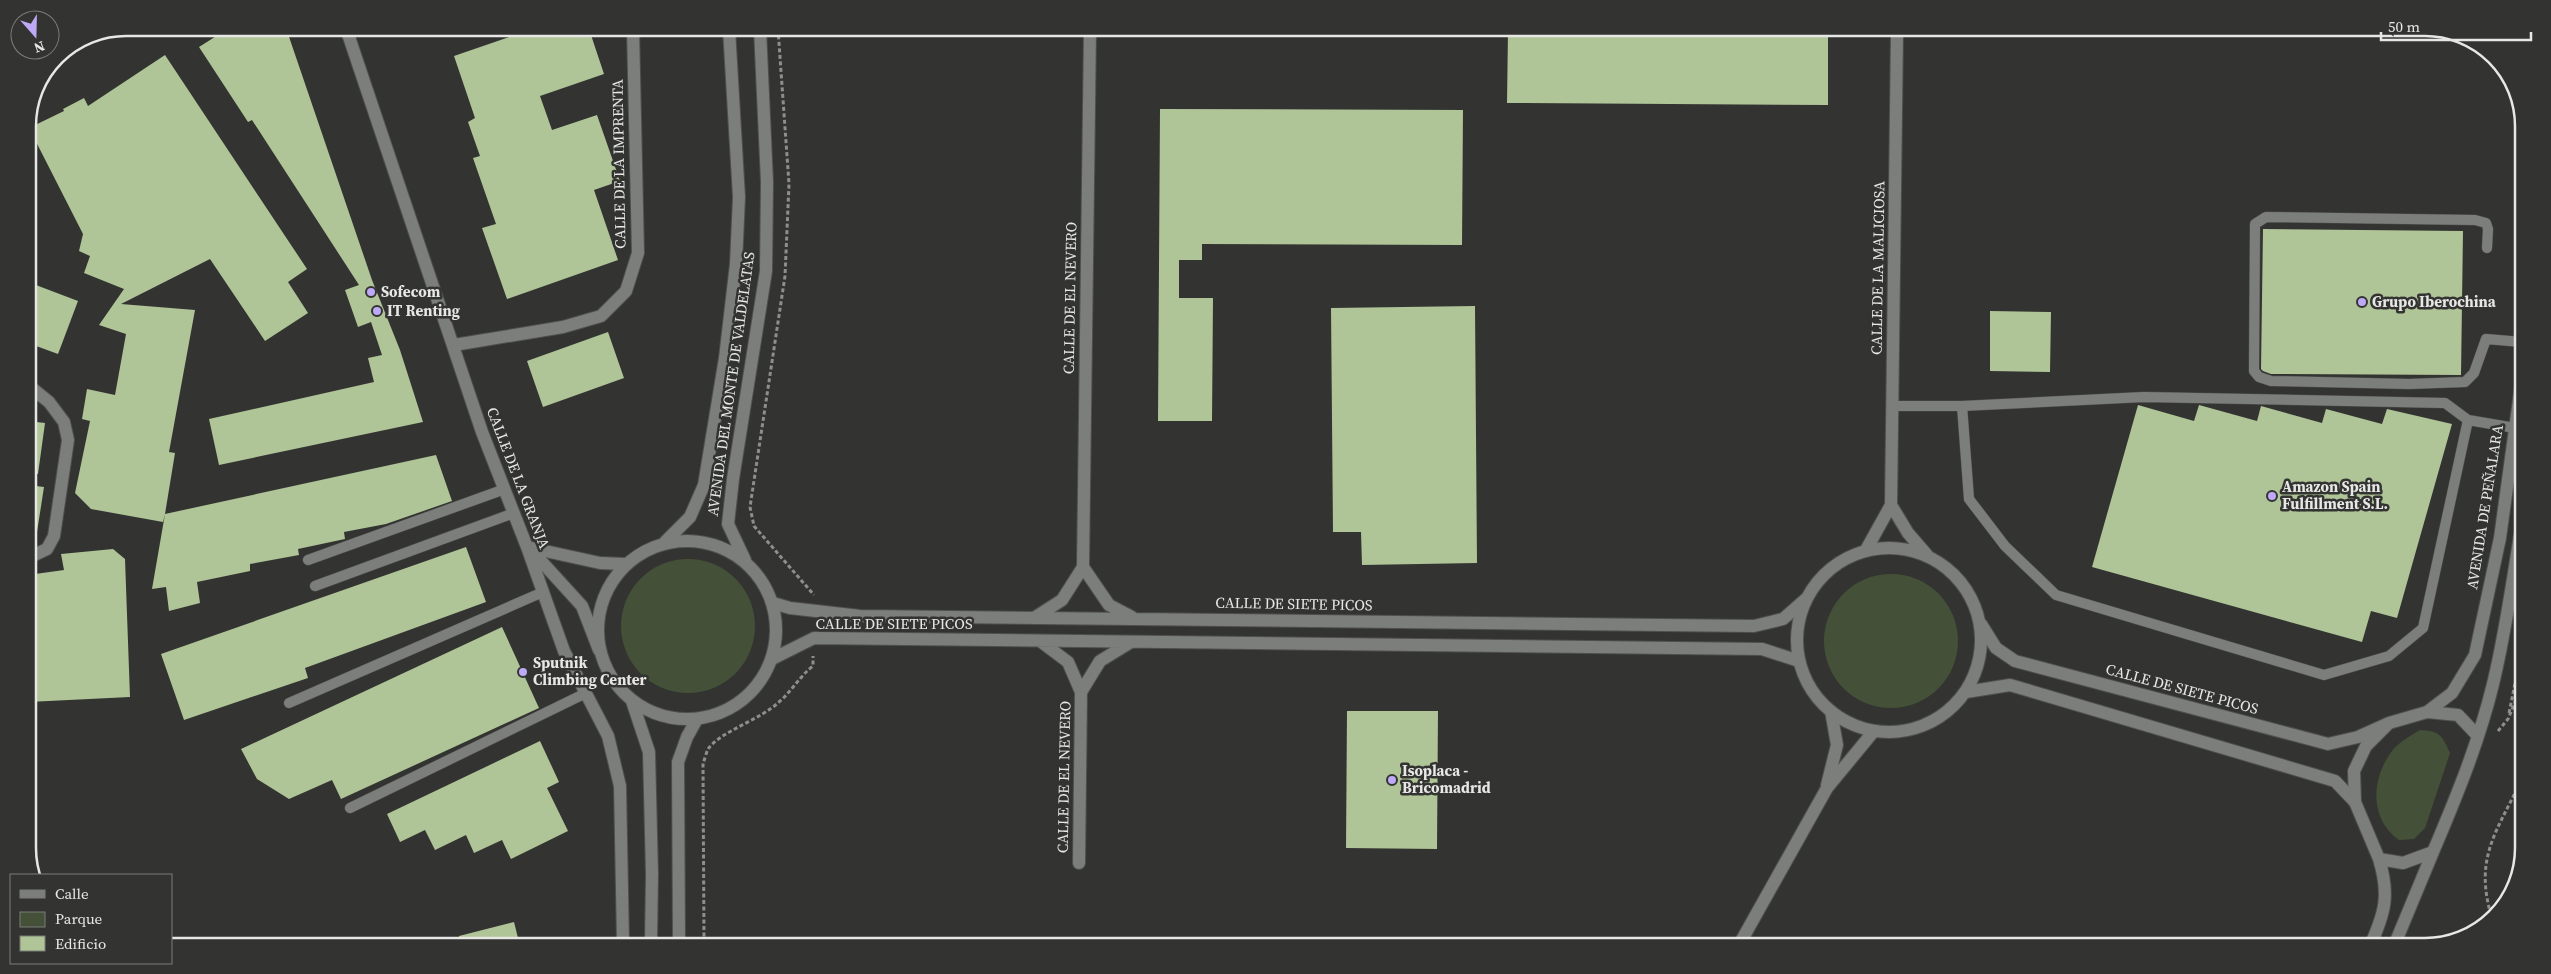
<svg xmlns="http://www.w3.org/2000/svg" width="2551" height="974" font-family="'Source Serif 4',serif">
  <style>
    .green { fill: #445037 }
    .building { fill: #afc497 }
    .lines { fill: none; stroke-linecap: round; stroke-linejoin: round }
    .lane-casing { stroke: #4f504e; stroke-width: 11 }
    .street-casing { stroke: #4f504e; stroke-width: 14 }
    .secondary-casing { stroke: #4f504e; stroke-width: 14 }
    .path { stroke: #8e8f8c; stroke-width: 3; stroke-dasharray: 4 2.5; stroke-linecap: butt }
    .lane { stroke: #7c7e7b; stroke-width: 10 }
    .street { stroke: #7c7e7b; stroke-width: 12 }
    .secondary { stroke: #7c7e7b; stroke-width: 12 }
    .poi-dot { fill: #bda9f5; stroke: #333431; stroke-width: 2 }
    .labels { text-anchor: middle; stroke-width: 5; stroke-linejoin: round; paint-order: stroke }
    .street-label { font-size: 15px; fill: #e7e8e6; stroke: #333431 }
    .poi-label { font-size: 15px; font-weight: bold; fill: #e7e8e6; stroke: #333431; text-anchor: start }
    .rim { fill: none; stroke: #e7e8e6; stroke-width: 2.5 }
  </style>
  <rect width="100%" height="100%" fill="#333431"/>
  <path class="green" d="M621 626a67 67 0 1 1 134 0a67 67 0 1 1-134 0Z
    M1824 641a67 67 0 1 1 134 0a67 67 0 1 1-134 0Z
    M2420,730c20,1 22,5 30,23l-25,75 -11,11 -15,1c-30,-21 -28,-61 -7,-89 7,-9 18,-15 28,-21z"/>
  <path class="building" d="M229,28h57l86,252 28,70 23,72 -204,43 -10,-46 165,-37 -6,-24 14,-3 -11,-33 -13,5 -13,-37 14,-5 -107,-165 -4,2 -49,-75z
    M535,28l54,1 15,45 -64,22 12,34 45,-15 23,66 -26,9 24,70 -111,39 -25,-71 14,-4 -23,-66 7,-2 -12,-34 7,-4 -21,-62z
    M1508,31h291v6h29v68l-321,-2z
    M165,55l142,214 -19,13 20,31 -43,28 -55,-82 -89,45 74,6 -26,142 6,1 -10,61 271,-59 16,46 -66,23 -42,8 1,7 -47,10 1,6 -49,9v7l-53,11 3,21 -31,8 -3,-24 -14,2 13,-75 -2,8 -72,-13 -16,-16 15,-72 -8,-2 5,-30 28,6 11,-61 -27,-9 25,-36 -40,-16 6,-17 -11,-5 4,-17 -54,-106 35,-17 -1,-2 21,-11 4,8z
    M1160,109l303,1 -1,135 -260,-1v16h-23v38h34l-1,123h-54z
    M2263,229l200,2 -2,144 -190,-1 -8,-3 -2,-2z
    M28,282l50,19 -20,53 -30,-11z
    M1475,306l2,257 -115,2 -1,-33h-28l-2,-224z
    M1990,311l61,1 -1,60 -60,-1z
    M608,332l16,46 -81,29 -16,-46z
    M2138,405l56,16 5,-16 58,16 4,-15 61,17 4,-14 56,15 5,-15 65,15 -55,194 -26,-7 -9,31 -270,-75z
    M28,421l17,2 -7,51h-10z
    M28,485l16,2 -7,45 -9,-1z
    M466,547l20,55 -181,66 3,10 -124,42 -23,-66z
    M113,549l12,10 5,138 -102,5v-127l36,-5 -3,-16z
    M502,627l37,81 -198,91 -9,-19 -43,19 -32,-20 -16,-30z
    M1347,711h91l-1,138 -91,-1z
    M540,741l19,41 -12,6 21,43 -57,28 -9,-19 -28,13 -8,-18 -31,15 -10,-20 -25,12 -13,-28z
    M514,922l5,20h-59l-1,-6z"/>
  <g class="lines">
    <defs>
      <path id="lane" d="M2487,248l1,-19 -2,-6 -11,-3 -209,-3 -11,7 -1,147 5,6 12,4 138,3 56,-2 9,-9 12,-34 36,3
        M1892,406h70l182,-9 301,6 23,17 47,8
        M1962,406l7,93 36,47 51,49 268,80 65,-19 34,-28 45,-208
        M308,560l197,-71
        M315,586l199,-73
        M289,703l254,-111
        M350,808l236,-115"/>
      <path id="street" d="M346,28l136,404 45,115 37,104 44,85 12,50 3,156
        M454,345l109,-18 38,-11 25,-25 12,-38 -5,-224
        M28,385l21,17 15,20 4,18 -14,96 -7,13 -19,9
        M1891,505l17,28 19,22
        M527,547l73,16 25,1
        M1797 640a92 92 0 1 1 184 0a92 92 0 1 1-184 0Z
        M531,550l51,56 17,44
        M1866,550l25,-45 6,-473
        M1083,567l26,38 23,12
        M773,603l17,5 70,8 894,10 29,-7 24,-21
        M1034,618l28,-18 21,-33 7,-537
        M1981,624l15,24 19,13 313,83 30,-7 29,-13
        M1040,641l28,21 13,30 -2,171
        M772,659l42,-21 948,11 37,12
        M1081,692l19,-31 31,-19
        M1966,692l44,-7 325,96 20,21
        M1827,785l10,-40 -6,-34
        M1739,945l88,-157 47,-57"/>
      <path id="secondary" d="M598 630a89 89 0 1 1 178 0a89 89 0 1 1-178 0Z
        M665,542l25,-25 14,-32 21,-127 11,-94 3,-67 -10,-168
        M745,560l-17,-36 5,-45 33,-208 1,-89 -7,-153
        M632,701l17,51 3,122 -1,68
        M2427,712l25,-19 23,-38 25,-117 22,-160
        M2477,735l-19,-20 -31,-3 -38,11 -23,23 -12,25 1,31 24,57 24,4 30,-11c23,-54 46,-110 60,-168 12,-49 19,-100 27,-149
        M679,942l-1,-180 9,-25 10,-18
        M2370,946c15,-33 20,-51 9,-87
        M2394,946l39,-94"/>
    </defs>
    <use href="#lane" class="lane-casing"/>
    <use href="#street" class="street-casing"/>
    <use href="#secondary" class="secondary-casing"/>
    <path class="path" d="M778,29l11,155 -4,92 -35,231 4,19 60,69
      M2509,713l11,-54
      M2498,731l10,-12 11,-26
      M2491,915c-16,-56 4,-81 28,-130
      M704,943l-1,-180c2,-4 3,-10 5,-14 13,-18 52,-29 71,-47 13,-11 20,-25 34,-36v-10"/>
    <use href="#lane" class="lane"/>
    <use href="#street" class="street"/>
    <use href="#secondary" class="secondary"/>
  </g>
  <g class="poi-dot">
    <circle cx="371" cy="292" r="5"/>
    <circle cx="2362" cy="302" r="5"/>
    <circle cx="377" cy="311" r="5"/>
    <circle cx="2272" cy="496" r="5"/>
    <circle cx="523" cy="672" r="5"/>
    <circle cx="1392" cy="780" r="5"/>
  </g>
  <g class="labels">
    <g class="street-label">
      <text transform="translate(619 164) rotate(-91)" y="5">CALLE DE LA IMPRENTA</text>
      <text transform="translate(1878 268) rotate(-89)" y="5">CALLE DE LA MALICIOSA</text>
      <text transform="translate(1070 298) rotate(-89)" y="5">CALLE DE EL NEVERO</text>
      <text transform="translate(731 384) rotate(-82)" y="5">AVENIDA DEL MONTE DE VALDELATAS</text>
      <text transform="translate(518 478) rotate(69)" y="5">CALLE DE LA GRANJA</text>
      <text transform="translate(2485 507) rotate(-81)" y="5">AVENIDA DE PEÑALARA</text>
      <text transform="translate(1294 604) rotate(1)" y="5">CALLE DE SIETE PICOS</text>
      <text x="894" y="629">CALLE DE SIETE PICOS</text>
      <text transform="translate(2182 689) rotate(15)" y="5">CALLE DE SIETE PICOS</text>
      <text transform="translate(1064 777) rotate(-89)" y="5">CALLE DE EL NEVERO</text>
    </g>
    <g class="poi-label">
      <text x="381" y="297">Sofecom</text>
      <text x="2372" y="307">Grupo Iberochina</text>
      <text x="387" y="316">IT Renting</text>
      <text x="2282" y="492">Amazon Spain<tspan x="2282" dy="17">Fulfillment S.L.</tspan></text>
      <text x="533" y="668">Sputnik<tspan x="533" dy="17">Climbing Center</tspan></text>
      <text x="1402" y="776">Isoplaca -<tspan x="1402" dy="17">Bricomadrid</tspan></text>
    </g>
  </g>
  <path d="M0 0H2551V974H0ZM126 36H2425A90 90 0 0 1 2515 126V848A90 90 0 0 1 2425 938H126A90 90 0 0 1 36 848V126A90 90 0 0 1 126 36Z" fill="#333431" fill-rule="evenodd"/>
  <path class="rim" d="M126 36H2425A90 90 0 0 1 2515 126V848A90 90 0 0 1 2425 938H126A90 90 0 0 1 36 848V126A90 90 0 0 1 126 36Z"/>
  <rect x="10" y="874" width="162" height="90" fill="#333431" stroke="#7b7c79"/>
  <rect x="20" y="890" width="25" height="8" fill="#7c7e7b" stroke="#7b7c79"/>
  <text x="55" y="899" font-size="15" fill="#e7e8e6">Calle</text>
  <rect x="20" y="912" width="25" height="15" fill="#445037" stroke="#7b7c79"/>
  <text x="55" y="924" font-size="15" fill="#e7e8e6">Parque</text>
  <rect x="20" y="936" width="25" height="15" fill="#afc497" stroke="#7b7c79"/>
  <text x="55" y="949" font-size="15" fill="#e7e8e6">Edificio</text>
  <g transform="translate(35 35) rotate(160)"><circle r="24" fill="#333431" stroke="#7b7c79"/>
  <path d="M0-4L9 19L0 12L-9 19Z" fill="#bda9f5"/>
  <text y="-8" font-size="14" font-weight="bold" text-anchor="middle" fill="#e7e8e6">N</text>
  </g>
  <path d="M2381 32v8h150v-8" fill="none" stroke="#e7e8e6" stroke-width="2.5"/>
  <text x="2388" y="32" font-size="15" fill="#e7e8e6" stroke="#333431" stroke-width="4" paint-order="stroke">50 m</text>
</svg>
